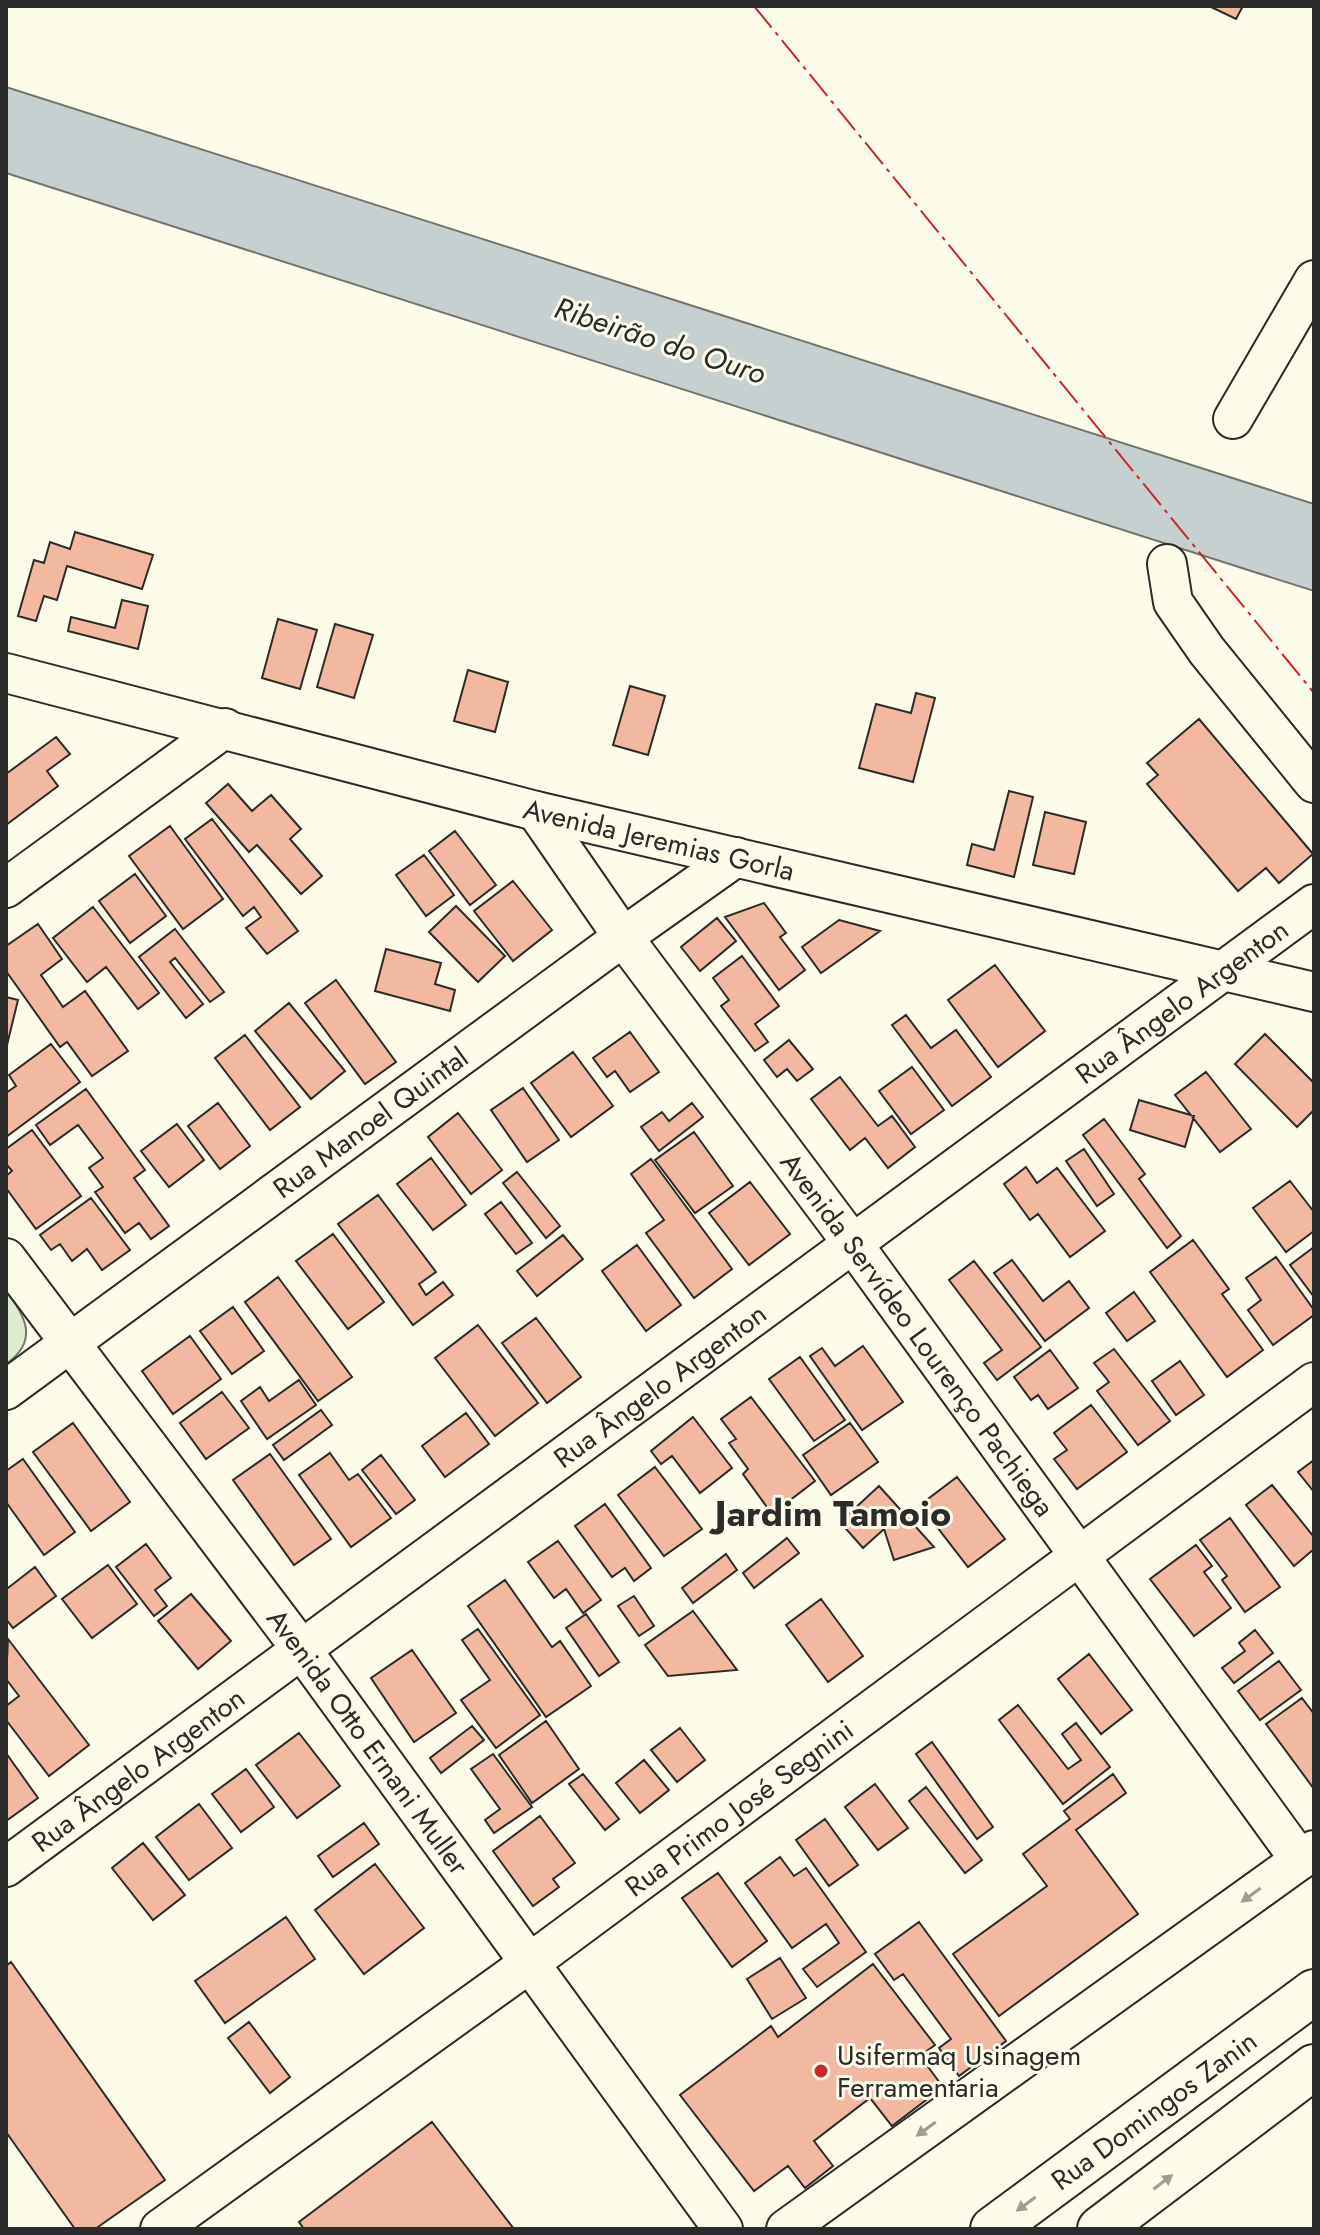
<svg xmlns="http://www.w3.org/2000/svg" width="1320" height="2235" font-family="Jost,sans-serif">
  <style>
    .green { fill: #deebd1; stroke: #74746e; stroke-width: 2 }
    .water { fill: #c7d0d0; stroke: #74746e; stroke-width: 2 }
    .building { fill: #f2b8a0; stroke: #2b2b2b; stroke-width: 2 }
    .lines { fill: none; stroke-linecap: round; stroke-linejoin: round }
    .minor-casing { stroke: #2b2b2b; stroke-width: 42 }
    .major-casing { stroke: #2b2b2b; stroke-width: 48 }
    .minor { stroke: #fdfbea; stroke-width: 38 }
    .major { stroke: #fdfbea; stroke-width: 44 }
    .power { stroke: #c62828; stroke-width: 2; stroke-dasharray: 28 6 4 6; stroke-linecap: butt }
    .oneway { fill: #9e9d94 }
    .poi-dot { fill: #c62828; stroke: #fdfbea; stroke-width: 3 }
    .labels { text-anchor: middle; stroke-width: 6; stroke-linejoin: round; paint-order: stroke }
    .street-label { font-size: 28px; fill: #2b2b2b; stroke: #fdfbea }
    .poi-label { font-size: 28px; fill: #2b2b2b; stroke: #fdfbea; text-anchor: start }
    .water-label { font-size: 30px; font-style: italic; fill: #2b2b2b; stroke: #fdfbea }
    .district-label { font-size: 36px; font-weight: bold; fill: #2b2b2b; stroke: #fdfbea }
  </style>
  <rect width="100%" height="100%" fill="#fdfbea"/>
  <path class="green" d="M6,1290c20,27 33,51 0,74z"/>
  <path class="water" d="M6,87l1308,417v87l-1308,-418z"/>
  <path class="building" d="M1209,6h34l-7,13z
    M75,532l78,23 -11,34 -75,-23 -10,34 -13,-4 -8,25 -18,-5 16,-56 10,3 6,-21 20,7z
    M122,600l26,6 -10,43 -70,-18 3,-14 44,11z
    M278,619l39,11 -17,59 -38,-11z
    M335,624l38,11 -19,63 -37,-11z
    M468,670l40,12 -13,50 -41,-11z
    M630,686l35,10 -17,59 -35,-10z
    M916,693l19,5 -22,84 -54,-14 17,-64 35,9z
    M1199,719l114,135 -34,29 -13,-15 -28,23 -91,-107 11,-9 -11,-12z
    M56,737l14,17 -23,17 11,15 -52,39v-51z
    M228,784l24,27 19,-16 30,34 -11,10 32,37 -21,18 -44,-49 -8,7 -43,-49z
    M1009,791l24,6 -19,80 -47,-12 5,-21 22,6z
    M1045,812l41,10 -12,52 -41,-9z
    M212,819l86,112 -31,23 -21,-26 15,-11 -7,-10 -11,9 -58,-77z
    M170,826l53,73 -40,30 -54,-73z
    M455,831l41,54 -26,20 -41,-54z
    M424,855l30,40 -28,21 -30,-41z
    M135,874l31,42 -36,27 -31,-42z
    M513,881l39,49 -39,31 -39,-50z
    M764,903l22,30 -6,4 25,33 -26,20 -54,-73z
    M456,906l49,50 -27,26 -49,-50z
    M93,907l66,86 -21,16 -32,-42 -19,15 -34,-44z
    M717,918l19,23 -36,30 -19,-24z
    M839,920l41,11 -59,42 -19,-26z
    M38,924l24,35 -21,16 22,32 22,-16 43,60 -36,25 -25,-34 -7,5 -54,-76v-25z
    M175,929l49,63 -14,10 -35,-44 -5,4 33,42 -17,14 -47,-61z
    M386,949l55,14 -6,21 20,6 -5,21 -75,-20z
    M742,956l37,50 -24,18 13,18 -13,9 -34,-45 8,-6 -16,-22z
    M995,965l50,66 -47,36 -50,-67z
    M336,980l60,82 -31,22 -60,-81z
    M6,997l12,3 -12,49z
    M289,1003l56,68 -34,28 -56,-68z
    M906,1015l25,33 25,-18 35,47 -39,29 -60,-81z
    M630,1032l29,40 -29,20 -15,-21 -8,6 -14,-19z
    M1265,1034l49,49v27l-17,17 -62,-63z
    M245,1035l55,72 -30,23 -55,-72z
    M789,1040l24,29 -16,12 -10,-12 -10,8 -13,-17z
    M51,1044l29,38 -74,55v-44l10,-7 -7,-11z
    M573,1052l40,54 -42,31 -40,-54z
    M912,1067l32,43 -33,24 -32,-43z
    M1206,1072l45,57 -31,23 -45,-57z
    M840,1077l38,49 14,-10 23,31 -27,21 -23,-30 -15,12 -39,-51z
    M523,1088l36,52 -32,22 -36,-52z
    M86,1089l59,81 -11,8 35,48 -18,13 -12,-16 -14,10 -30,-41 8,-5 -14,-19 14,-10 -25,-33 -28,20 -14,-20z
    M1139,1100l55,16 -9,31 -55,-17z
    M218,1103l32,43 -30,23 -32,-43z
    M692,1103l11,14 -44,34 -18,-24 21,-15 7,9z
    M458,1113l44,57 -31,24 -43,-57z
    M1104,1119l41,55 -6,5 42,57 -14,12 -84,-113z
    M177,1124l27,36 -35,27 -28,-36z
    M32,1130l49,66 -45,33 -30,-41v-12l6,-5 -6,-7v-15z
    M694,1132l39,54 -38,27 -40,-53z
    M1084,1149l30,45 -17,12 -31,-45z
    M431,1158l35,47 -33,25 -36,-46z
    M651,1159l81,110 -38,29 -48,-65 18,-13 -33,-46z
    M1026,1167l11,16 20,-15 48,63 -35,26 -32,-43 -8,6 -26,-36z
    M517,1172l43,54 -14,12 -43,-55z
    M1290,1181l24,31v19l-28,21 -33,-44z
    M750,1182l40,52 -41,31 -40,-52z
    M378,1195l58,77 -17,12 7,11 17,-13 10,13 -40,30 -75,-101z
    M91,1198l39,52 -28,20 -15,-21 -15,12 -12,-17 -9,6 -11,-15z
    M501,1202l31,41 -16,11 -31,-40z
    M333,1234l51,68 -36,27 -52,-68z
    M563,1235l20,24 -46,37 -20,-25z
    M1193,1240l36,49 -7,5 41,56 -36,27 -77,-105z
    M637,1245l44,60 -35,26 -44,-60z
    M1314,1247v50l-24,-32z
    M1276,1257l38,53v5l-41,30 -25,-35 13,-10 -15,-22z
    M1012,1260l31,41 26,-20 20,27 -44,33 -51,-68z
    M974,1261l67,86 -44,33 -13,-17 18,-13 -53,-70z
    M278,1277l74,100 -34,24 -73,-99z
    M1134,1292l21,29 -28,20 -21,-28z
    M233,1307l31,44 -32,23 -32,-43z
    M536,1318l45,59 -34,26 -45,-60z
    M478,1325l60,78 -43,33 -60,-78z
    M190,1336l31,43 -48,35 -31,-43z
    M863,1346l40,56 -41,28 -52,-74 12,-8 13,18z
    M1114,1349l56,72 -32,24 -41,-54 12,-9 -15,-19z
    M1050,1350l28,38 -30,21 -10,-14 -7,5 -17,-23z
    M800,1357l45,63 -31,21 -45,-62z
    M1180,1361l24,34 -28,20 -24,-34z
    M299,1380l17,25 -49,34 -26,-38 19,-14 9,14z
    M222,1392l27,36 -43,31 -26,-36z
    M751,1397l64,84 -43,33 -29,-40 5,-5 -19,-26 7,-4 -15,-20z
    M1091,1405l36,47 -50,37 -23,-30 13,-9 -13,-17z
    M321,1410l11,15 -48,35 -11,-15z
    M466,1413l23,31 -44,33 -23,-31z
    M693,1417l39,51 -32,25 -28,-37 -11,8 -10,-13z
    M73,1423l57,79 -39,29 -58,-79z
    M850,1423l28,39 -47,33 -28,-40z
    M330,1453l19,27 9,-6 33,44 -40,29 -52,-72z
    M270,1454l61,85 -37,26 -61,-85z
    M381,1455l34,45 -19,14 -34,-44z
    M23,1459l52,73 -31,23 -38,-53v-31z
    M1314,1460v32l-16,-20z
    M655,1467l47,62 -38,27 -46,-61z
    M957,1477l48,62 -37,28 -48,-62z
    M1272,1485l42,52v12l-20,17 -48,-61z
    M879,1486l55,61 -40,13 -10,-31 -21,19 -23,-26z
    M605,1504l46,64 -17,13 -9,-13 -13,9 -37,-51z
    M1230,1518l50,69 -35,25 -23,-32 5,-4 -27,-36z
    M787,1538l12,15 -45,35 -11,-15z
    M558,1541l43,59 -18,13 -17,-24 -12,9 -26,-36z
    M146,1544l25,34 -16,12 12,16 -13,10 -38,-49z
    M1196,1545l16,21 -8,6 27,36 -37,28 -44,-57z
    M726,1554l11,16 -44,33 -11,-15z
    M108,1565l29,39 -45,34 -30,-39z
    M35,1567l21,29 -43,32 -7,-9v-33l2,2z
    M505,1580l47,67 8,-6 31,45 -45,31 -78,-111z
    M191,1594l40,47 -33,28 -40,-48z
    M634,1596l20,30 -15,10 -21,-30z
    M821,1599l42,57 -35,26 -42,-57z
    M693,1611l44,59 -69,6 -23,-31z
    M586,1614l33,48 -20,14 -33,-48z
    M478,1629l62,86 -44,33 -35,-48 29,-20 -28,-40z
    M1255,1630l18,23 -39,30 -12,-15 23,-17 -6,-8z
    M8,1639l81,106 -40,31 -43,-56v-14l13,-10 -13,-17z
    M412,1650l44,63 -42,29 -43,-64z
    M1089,1654l43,56 -31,24 -43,-55z
    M1279,1661l22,29 -41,30 -22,-29z
    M1302,1698l12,16v75l-48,-65z
    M1018,1705l50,64 13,-9 -19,-26 14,-11 34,44 -47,37 -64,-84z
    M546,1721l33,48 -47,34 -33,-48z
    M472,1726l12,14 -43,33 -11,-15z
    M680,1728l25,32 -28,22 -26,-32z
    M299,1733l41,53 -43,32 -41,-53z
    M932,1742l61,85 -16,12 -61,-85z
    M6,1753l32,45 -32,23z
    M493,1754l39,53 -38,26 -9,-13 15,-11 -29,-40z
    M644,1760l25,30 -29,23 -24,-30z
    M246,1769l28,38 -33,25 -29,-38z
    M583,1774l36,45 -14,11 -36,-46z
    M1113,1774l13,19 -50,37 62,84 -139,102 -46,-62 94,-68 -24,-32 47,-35 -6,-8z
    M875,1784l33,44 -30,22 -33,-43z
    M926,1787l56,73 -17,13 -56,-72z
    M199,1804l33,44 -43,32 -33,-43z
    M540,1816l35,47 -22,16 6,8 -26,19 -40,-55z
    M825,1819l33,46 -29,21 -33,-46z
    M364,1823l15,21 -46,33 -15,-21z
    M143,1843l42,52 -32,25 -41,-52z
    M780,1857l14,19 12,-8 60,84 -49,35 -14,-18 36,-26 -13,-19 -34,24 -47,-65z
    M375,1864l49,64 -60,46 -49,-64z
    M718,1873l49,68 -35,26 -50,-69z
    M286,1917l29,42 -90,64 -30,-42z
    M919,1922l87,119 -47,35 -20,-28 12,-9 -48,-65 -9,6 -19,-26z
    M780,1958l26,40 -34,21 -25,-40z
    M11,1962l154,218 -70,49h-20l-69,-97v-166z
    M873,1964l62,81 -15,11 23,31 -51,39 -22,-28 -56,43 19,25 -28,22 -17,-22 -34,25 -74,-96 91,-69 7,11z
    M249,2022l41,55 -20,16 -42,-55z
    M432,2122l82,107h-210l-5,-7z"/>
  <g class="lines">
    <defs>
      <g id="minor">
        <path d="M1233,419l81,-139"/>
        <path d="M1167,564l6,38 34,49 107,132"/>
        <path id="s1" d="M6,673l530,138 778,181"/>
        <path id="s2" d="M536,811l87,126 230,307 447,616"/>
        <path d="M6,888l219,-160"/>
        <path id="s3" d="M6,1258l296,392 421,579"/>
        <path id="s4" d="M6,1390l617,-453 113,-80"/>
        <path id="s5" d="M6,1867l1308,-963"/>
        <path id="s6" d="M160,2229l371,-267 783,-580"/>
        <path d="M786,2229l528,-379"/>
      </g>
      <g id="major">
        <path id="s7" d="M993,2229l321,-237"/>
        <path d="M1100,2229l214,-162"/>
      </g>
    </defs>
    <use href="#minor" class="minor-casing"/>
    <use href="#major" class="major-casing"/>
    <use href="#minor" class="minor"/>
    <use href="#major" class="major"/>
    <path class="power" d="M754,6l560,687"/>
  </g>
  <defs><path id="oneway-solid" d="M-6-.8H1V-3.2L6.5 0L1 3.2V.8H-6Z" transform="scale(2)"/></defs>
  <g class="oneway">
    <use href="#oneway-solid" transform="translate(1251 1895) rotate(144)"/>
    <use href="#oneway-solid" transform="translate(926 2129) rotate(144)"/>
    <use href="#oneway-solid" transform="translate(1163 2182) rotate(-37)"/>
    <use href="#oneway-solid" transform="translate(1026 2204) rotate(144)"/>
  </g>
  <circle class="poi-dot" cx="821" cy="2071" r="8"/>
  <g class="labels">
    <g class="street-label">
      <text dy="10" stroke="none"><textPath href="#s1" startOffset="674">Avenida Jeremias Gorla</textPath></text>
      <text dy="10" stroke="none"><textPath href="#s5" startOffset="1460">Rua Ângelo Argenton</textPath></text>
      <text dy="10" stroke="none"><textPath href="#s4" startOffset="452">Rua Manoel Quintal</textPath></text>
      <text dy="10" stroke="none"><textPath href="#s2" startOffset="648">Avenida Servídeo Lourenço Pachiega</textPath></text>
      <text dy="10" stroke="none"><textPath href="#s5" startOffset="812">Rua Ângelo Argenton</textPath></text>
      <text dy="10" stroke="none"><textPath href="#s3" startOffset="604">Avenida Otto Ernani Muller</textPath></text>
      <text dy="10" stroke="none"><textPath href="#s5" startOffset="164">Rua Ângelo Argenton</textPath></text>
      <text dy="10" stroke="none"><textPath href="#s6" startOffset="716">Rua Primo José Segnini</textPath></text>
      <text dy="10" stroke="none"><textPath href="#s7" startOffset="200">Rua Domingos Zanin</textPath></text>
    </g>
    <g class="poi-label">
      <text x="837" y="2065">Usifermaq Usinagem<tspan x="837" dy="32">Ferramentaria</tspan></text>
    </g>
    <g class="water-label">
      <text transform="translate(660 341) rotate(18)" y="10">Ribeirão do Ouro</text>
    </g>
    <g class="district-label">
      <text x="833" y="1526">Jardim Tamoio</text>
    </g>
  </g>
  <rect width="1320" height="2235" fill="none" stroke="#2b2b2b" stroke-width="16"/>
</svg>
